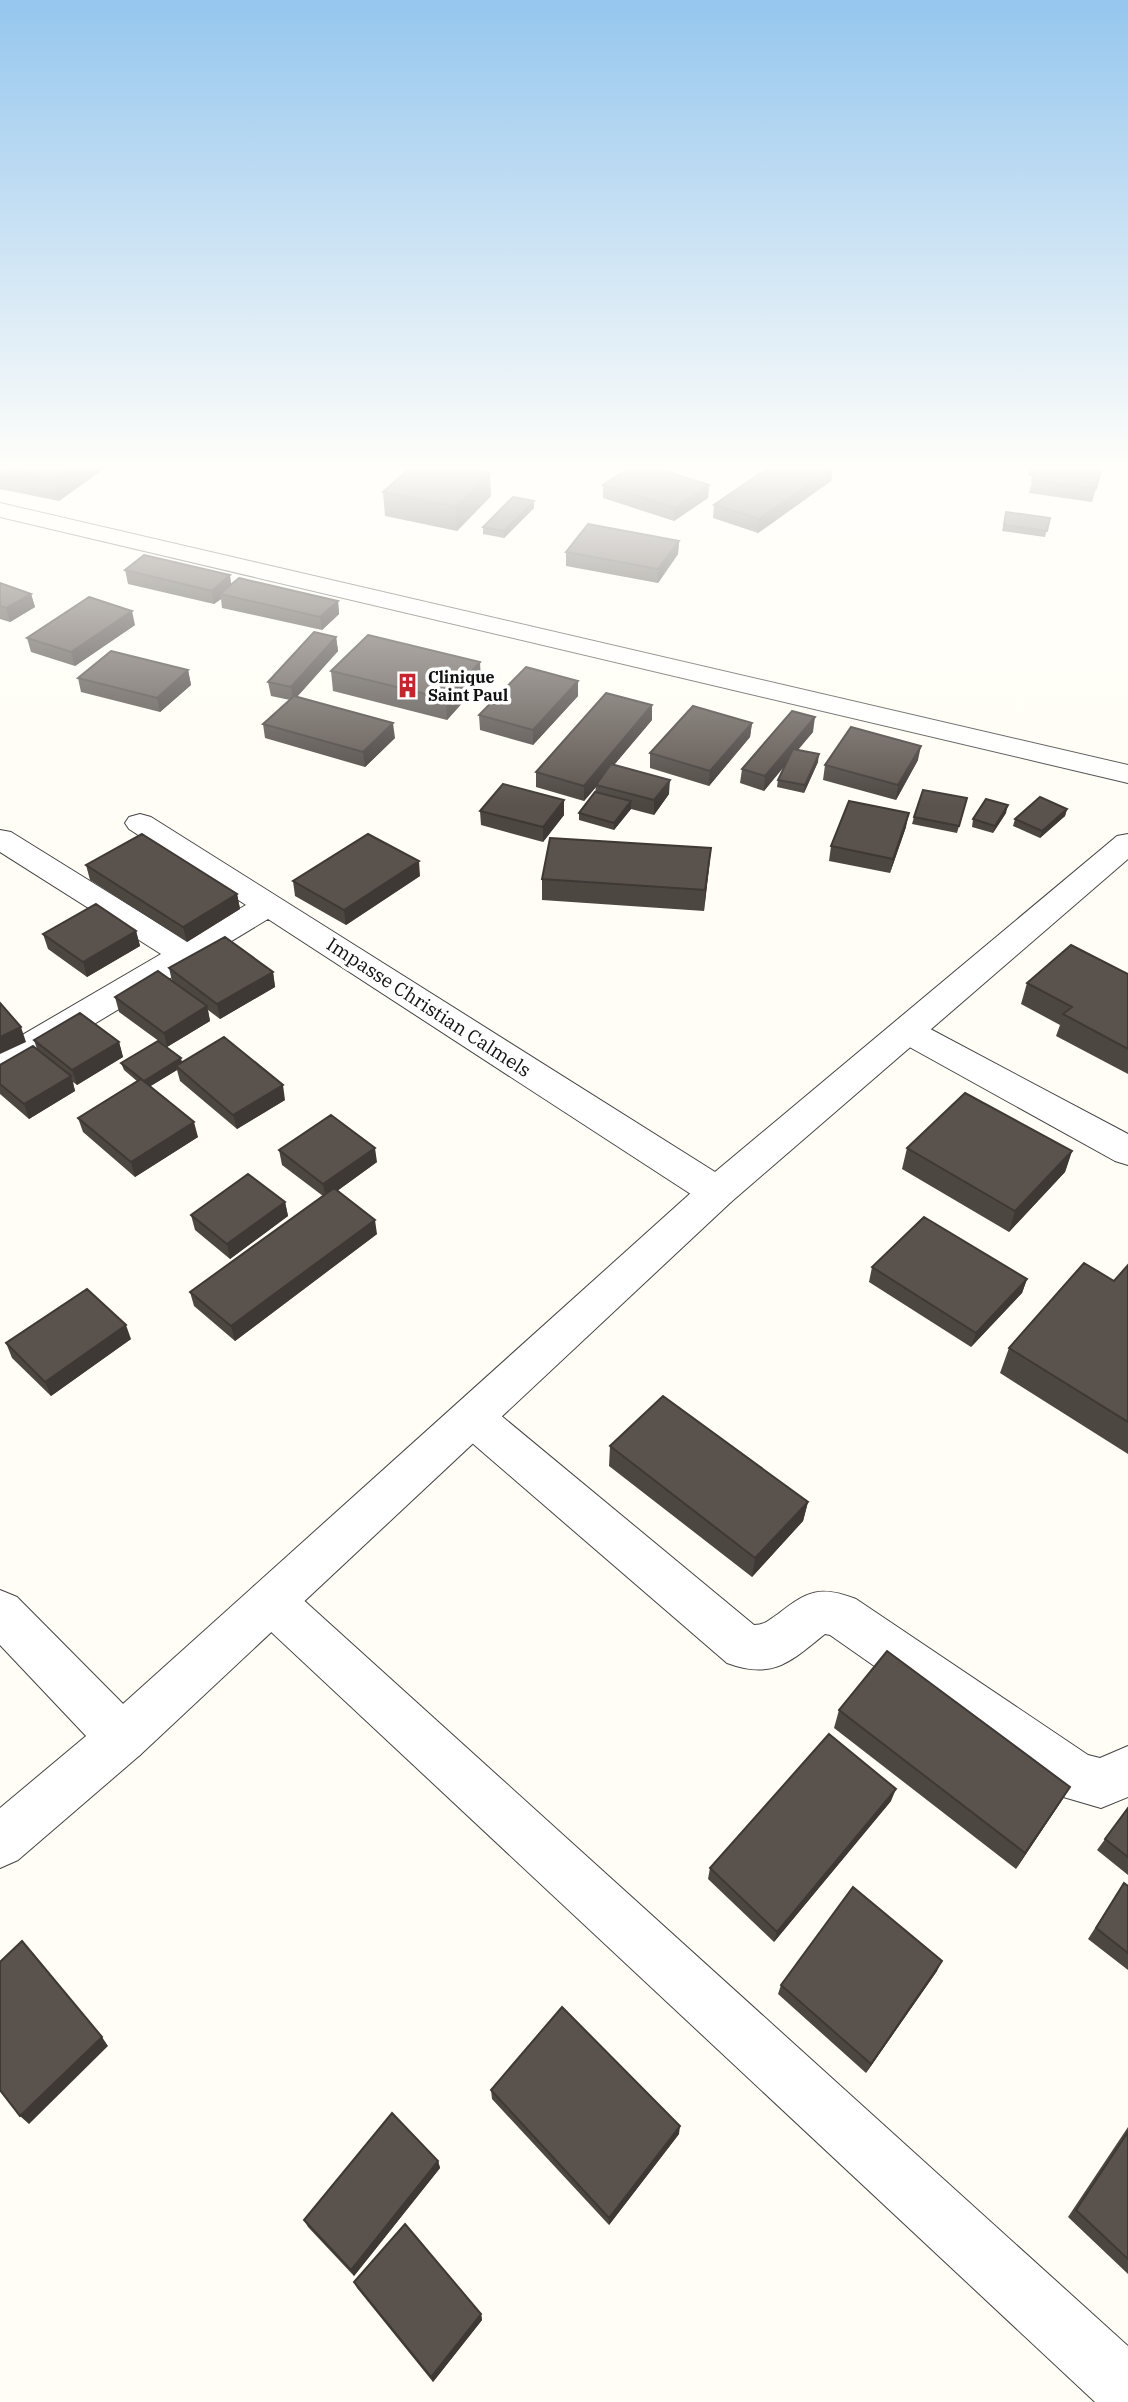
<svg xmlns="http://www.w3.org/2000/svg" width="1128" height="2402" font-family="'IBM Plex Serif',serif">
  <style>
    .lines { fill: none; stroke-linecap: round; stroke-linejoin: round }
    .minor-casing { stroke: #444; stroke-width: 2 }
    .tertiary-casing { stroke: #444; stroke-width: 2 }
    .minor { fill: #fff; fill-rule: evenodd }
    .tertiary { fill: #fff; fill-rule: evenodd }
    .wall { fill: #4d4742 }
    .shaded-wall { fill: #3f3936 }
    .building { fill: #5a524d; stroke: #3f3936; stroke-width: 2 }
    .labels { text-anchor: middle; stroke-width: 7; stroke-linejoin: round; paint-order: stroke }
    .far-poi-label { font-size: 16px; font-weight: bold; fill: #111; stroke: #fff; text-anchor: start }
    .street-label { font-size: 19px; fill: #111; stroke: #fff }
  </style>
  <rect width="100%" height="100%" fill="#fffdf5"/>
  <g class="lines">
    <defs>
      <path id="minor" d="M140,814l11,3 580,365 5,10 -5,10 -14,4 -14,-4 -435,-283 -255,154 -13,3v-28l161,-94 -161,-102v-22l11,2 174,108 61,-35 -117,-76 -4,-6 4,-6z
        M907,1019l12,4 209,111v31l-13,-4 -220,-122 -5,-8 5,-8z
        M472,1399l15,5 267,221c11,0 15,-5 24,-11 29,-23 42,-29 78,-15l232,156 12,3 28,-12v51l-27,11 -41,-12 -230,-161 -5,-1c-35,28 -52,46 -98,29l-270,-233 -7,-13 7,-13z
        M271,1580l17,6 840,760v56h-33l-841,-786 -7,-15 7,-15z
        M0,1590l17,7 123,124 7,17 -7,17 -18,7 -18,-7 -104,-110z"/>
      <path id="tertiary" d="M0,503l1128,262v18l-1128,-266z
        M1128,834v25l-397,343 -591,553 -122,105 -18,8v-60l104,-87 599,-539 414,-346z"/>
    </defs>
    <use href="#minor" class="minor-casing"/>
    <use href="#tertiary" class="tertiary-casing"/>
    <use href="#minor" class="minor"/>
    <use href="#tertiary" class="tertiary"/>
  </g>
  <path class="wall" d="M0,468h105l-46,33 -59,-12z
    M833,468l-2,13 -73,52 -45,-15 1,-13z
    M1030,468h63v2l8,1 -9,31 -63,-9 4,-16 -5,-1z
    M603,485h106l-1,13 -34,23 -71,-23z
    M383,492l108,4 -34,35 -72,-15z
    M534,501v7l-30,30 -21,-4v-7z
    M1006,512l44,6 -5,19 -43,-6z
    M679,541l-1,13 -20,29 -92,-17v-14z
    M125,570l106,14 107,17 1,13 -17,16 -100,-22 -1,-9 -7,5 -86,-20z
    M0,583l31,11 4,13 -25,15 -10,-3z
    M135,625l-60,41 -44,-14 -4,-14z
    M336,637l2,14 -41,46 98,41 -30,29 -100,-29 -2,-14 27,-24 -19,-4 -3,-14z
    M188,670l3,15 -31,27 -79,-20 -3,-14z
    M331,671l150,11 -34,38 -114,-29z
    M578,696l-45,49 -53,-15 -1,-15z
    M652,720l-38,45 55,29 -15,21 -23,-6 -17,21 -35,-10v-7l16,-21 1,-5 -12,14 -48,-14v-15z
    M752,723l-2,14 -41,49 -59,-18v-15z
    M813,732l-16,18 21,12 -14,31 -27,-6 1,-7 7,-16 -21,27 -24,-8 2,-14z
    M918,760l-22,40 -73,-20 2,-15z
    M965,806l-8,27 -45,-9 2,-7z
    M1067,809l-2,7 -25,22 -27,-12 2,-7z
    M480,811l84,4 -21,27 -62,-17z
    M1006,813l-13,20 -21,-6 1,-8z
    M906,827l-16,46 -61,-12 2,-15z
    M711,848l-7,63 -162,-11v-21z
    M86,865l151,29 3,15 -53,33 -97,-62z
    M420,876l-74,49 -51,-29 -2,-15z
    M136,931l4,15 -53,31 -39,-28 -5,-15z
    M169,968l104,4 2,15 -55,32 -12,-9 2,11 -43,26 -48,-35 -4,-15 57,-16z
    M1128,974v100l-72,-38 4,-11 -39,-21 6,-21z
    M34,1040l85,2 4,15 -46,28 -4,-3 2,9 -46,28 -29,-25v-29l37,-16z
    M182,1062l103,38 -48,29 -57,-48 -3,-11 -27,16 48,51 -63,40 -52,-45 -5,-14 60,-36 -14,-12 -3,-7z
    M907,1148l165,3 -7,21 -56,60 -107,-63z
    M279,1150l98,12 -40,29 40,43 -142,107 -41,-35 -4,-14 133,-96 -41,-31z
    M285,1202l3,14 -58,43 -35,-29 -4,-15z
    M1128,1265v189l-128,-81 9,-25 105,-67z
    M872,1267l155,12 -5,14 -51,54 -102,-65z
    M131,1339l-80,57 -39,-38 -6,-15z
    M610,1446l198,56 -5,19 -51,56 -143,-111z
    M839,1710l231,77 -10,16 -44,66 -182,-141z
    M891,1801l-117,141 -66,-63 2,-11z
    M1128,1808v67l-31,-25z
    M1124,1883l4,3v84l-40,-31z
    M937,1971l-71,102 -88,-79 3,-9z
    M491,2090l188,44 -70,91 -117,-126z
    M1128,2127v147l-60,-57z
    M438,2161l2,7 -86,108 -46,-49 -4,-7z
    M354,2282l127,32 1,6 -49,62 -76,-94z"/>
  <path class="shaded-wall" d="M67,468h38l-46,33 -6,-23z
    M833,468l-2,13 -73,52 1,-14z
    M490,473l1,23 -34,35 -1,-24z
    M709,485l-1,13 -34,23 1,-13z
    M534,501v7l-30,30v-7z
    M679,541l-1,13 -20,29v-14z
    M230,575l2,14 -12,5 1,5 -7,5 -2,-13z
    M31,594l4,13 -25,15 -4,-14z
    M338,601l1,13 -17,16 -2,-13z
    M132,611l3,14 -60,41 -4,-14z
    M336,637l2,14 -45,50 -2,-14z
    M480,662l1,20 -34,38 -1,-21z
    M188,670l3,15 -31,27 -3,-14z
    M578,681v15l-45,49v-15z
    M652,705v15l-55,65h-1v2l-12,14v-15z
    M815,717l-2,15 -49,59 1,-15z
    M393,723l2,15 -30,29 -2,-15z
    M752,723l-2,14 -41,49 1,-15z
    M921,746l-3,14 -22,40 2,-15z
    M819,754l-1,8 -14,31 1,-8z
    M670,780l-1,14 -15,21v-15z
    M564,800v15l-21,27v-15z
    M631,801v8l-17,21v-7z
    M1008,805l-2,8 -13,20 2,-7z
    M1067,809l-2,7 -25,22 2,-7z
    M909,813l-3,14 -16,46 3,-14z
    M711,848l-2,21 -5,42 1,-21z
    M419,861l1,15 -74,49 -2,-15z
    M237,894l3,15 -53,33 -4,-15z
    M136,931l4,15 -53,31 -4,-15z
    M273,972l2,15 -55,32 -3,-15z
    M207,1006l3,15 -43,26 -3,-14z
    M21,1027l5,15 -26,12v-17z
    M119,1042l4,15 -46,28 -5,-15z
    M181,1058l2,8h-7l1,4 -31,19 -2,-8z
    M71,1076l4,15 -46,28 -5,-15z
    M283,1085l2,15 -48,29 -4,-14z
    M194,1122l4,15 -63,40 -4,-15z
    M375,1148l2,14 -51,37 -3,-15z
    M1072,1151l-7,21 -56,60 6,-21z
    M285,1202l3,14 -58,43 -3,-15z
    M375,1220l2,14 -142,107 -4,-15z
    M1027,1279l-5,14 -51,54 5,-14z
    M126,1325l5,14 -80,57 -6,-14z
    M808,1502l-5,19 -51,56 3,-19z
    M1070,1787l-10,16 -44,66 9,-16z
    M896,1789l-5,12 -117,141 3,-10z
    M942,1961l-5,10 -71,102 5,-9z
    M102,2037l6,9 -79,78 -9,-8z
    M680,2126l-1,8 -70,91v-7z
    M438,2161l2,7 -86,108 -3,-6z
    M481,2314l1,6 -49,62 -2,-5z"/>
  <path class="building" d="M7,468h60l-14,10z
    M410,468h56l24,5 -34,34 -73,-15z
    M629,468h28l52,17 -34,23 -72,-23z
    M768,468h65l-74,51 -45,-14z
    M1036,468h57l-1,2 9,1 -5,18 -64,-9z
    M513,497l21,4 -30,30 -21,-4z
    M1006,512l44,6 -3,13 -43,-6z
    M588,524l91,17 -21,28 -92,-17z
    M144,555l86,20 -18,16 -87,-21z
    M239,578l99,23 -18,16 -100,-23z
    M0,583l31,11 -25,14 -6,-2z
    M89,597l43,14 -61,41 -44,-14z
    M314,632l22,5 -45,50 -23,-5z
    M368,635l112,27 -34,37 -115,-28z
    M111,651l77,19 -31,28 -79,-20z
    M526,667l52,14 -45,49 -54,-15z
    M606,693l46,12 -68,81 -48,-14z
    M294,696l99,27 -30,29 -100,-28z
    M693,706l59,17 -42,48 -60,-18z
    M792,711l23,6 -50,59 -23,-7z
    M851,727l70,19 -23,39 -73,-20z
    M793,749l26,5 -14,31 -27,-5z
    M611,764l59,16 -16,20 -58,-15z
    M503,784l61,16 -21,27 -63,-16z
    M923,790l44,8 -8,28 -45,-9z
    M595,792l36,9 -17,22 -35,-10z
    M1040,797l27,12 -25,22 -27,-12z
    M986,799l22,6 -13,21 -22,-7z
    M849,801l60,12 -16,46 -62,-13z
    M142,834l95,60 -54,33 -97,-62z
    M368,834l51,27 -75,49 -51,-29z
    M550,838l161,10 -6,42 -163,-11z
    M96,904l40,27 -53,31 -40,-28z
    M225,937l48,35 -56,32 -48,-36z
    M1071,945l57,29v75l-65,-35 9,-7 -45,-24z
    M158,971l49,35 -43,27 -49,-36z
    M0,1003l21,24 -21,10z
    M80,1013l39,29 -47,28 -38,-30z
    M224,1037l59,48 -50,30 -57,-49z
    M158,1041l23,17 -37,23 -23,-18z
    M33,1046l38,30 -47,28 -24,-20v-19z
    M141,1079l53,43 -63,40 -53,-44z
    M965,1093l107,58 -57,60 -108,-63z
    M331,1115l44,33 -52,36 -44,-34z
    M248,1174l37,28 -58,42 -36,-29z
    M334,1188l41,32 -144,106 -41,-34z
    M924,1217l103,62 -51,54 -104,-66z
    M1084,1263l30,18 14,-16v157l-119,-74z
    M87,1289l39,36 -81,57 -39,-39z
    M663,1396l145,106 -53,56 -145,-112z
    M887,1651l183,136 -45,66 -186,-143z
    M829,1734l67,55 -119,143 -67,-64z
    M1128,1808v49l-23,-18z
    M1124,1883l4,3v67l-32,-25z
    M853,1887l89,74 -71,103 -90,-79z
    M22,1941l80,96 -82,79 -20,-26v-128z
    M562,2007l118,119 -71,92 -118,-128z
    M392,2113l46,48 -87,109 -47,-50z
    M1128,2132v127l-52,-49z
    M405,2224l76,90 -50,63 -77,-95z"/>
  <linearGradient id="sky" x2="0" y2="1"><stop stop-color="#95c6ee"/><stop offset="0.58" stop-color="#fffefa"/><stop offset="1" stop-color="#fffefa" stop-opacity="0"/></linearGradient>
  <rect width="1128" height="805" fill="url(#sky)"/>
  <defs>
    <symbol id="building-bare" viewBox="-9 -9 18 18"><path d="M-4-6H4V6H1V3H-1V6H-4ZM-2.5-4.3h1.7v1.8h-1.7ZM.8-4.3h1.7v1.8H.8ZM-2.5-1h1.7V.8h-1.7ZM.8-1h1.7V.8H.8Z" fill="#c4262e" stroke="#fff" stroke-width="2.5" paint-order="stroke"/></symbol>
  </defs>
  <g fill-rule="evenodd">
    <use href="#building-bare" x="390" y="668" width="35" height="35"/>
  </g>
  <g class="labels">
    <g class="far-poi-label">
      <text x="428" y="683">Clinique<tspan x="428" dy="18">Saint Paul</tspan></text>
    </g>
    <g class="street-label">
      <text transform="translate(429 1007) rotate(33)" y="7">Impasse Christian Calmels</text>
    </g>
  </g>
</svg>
